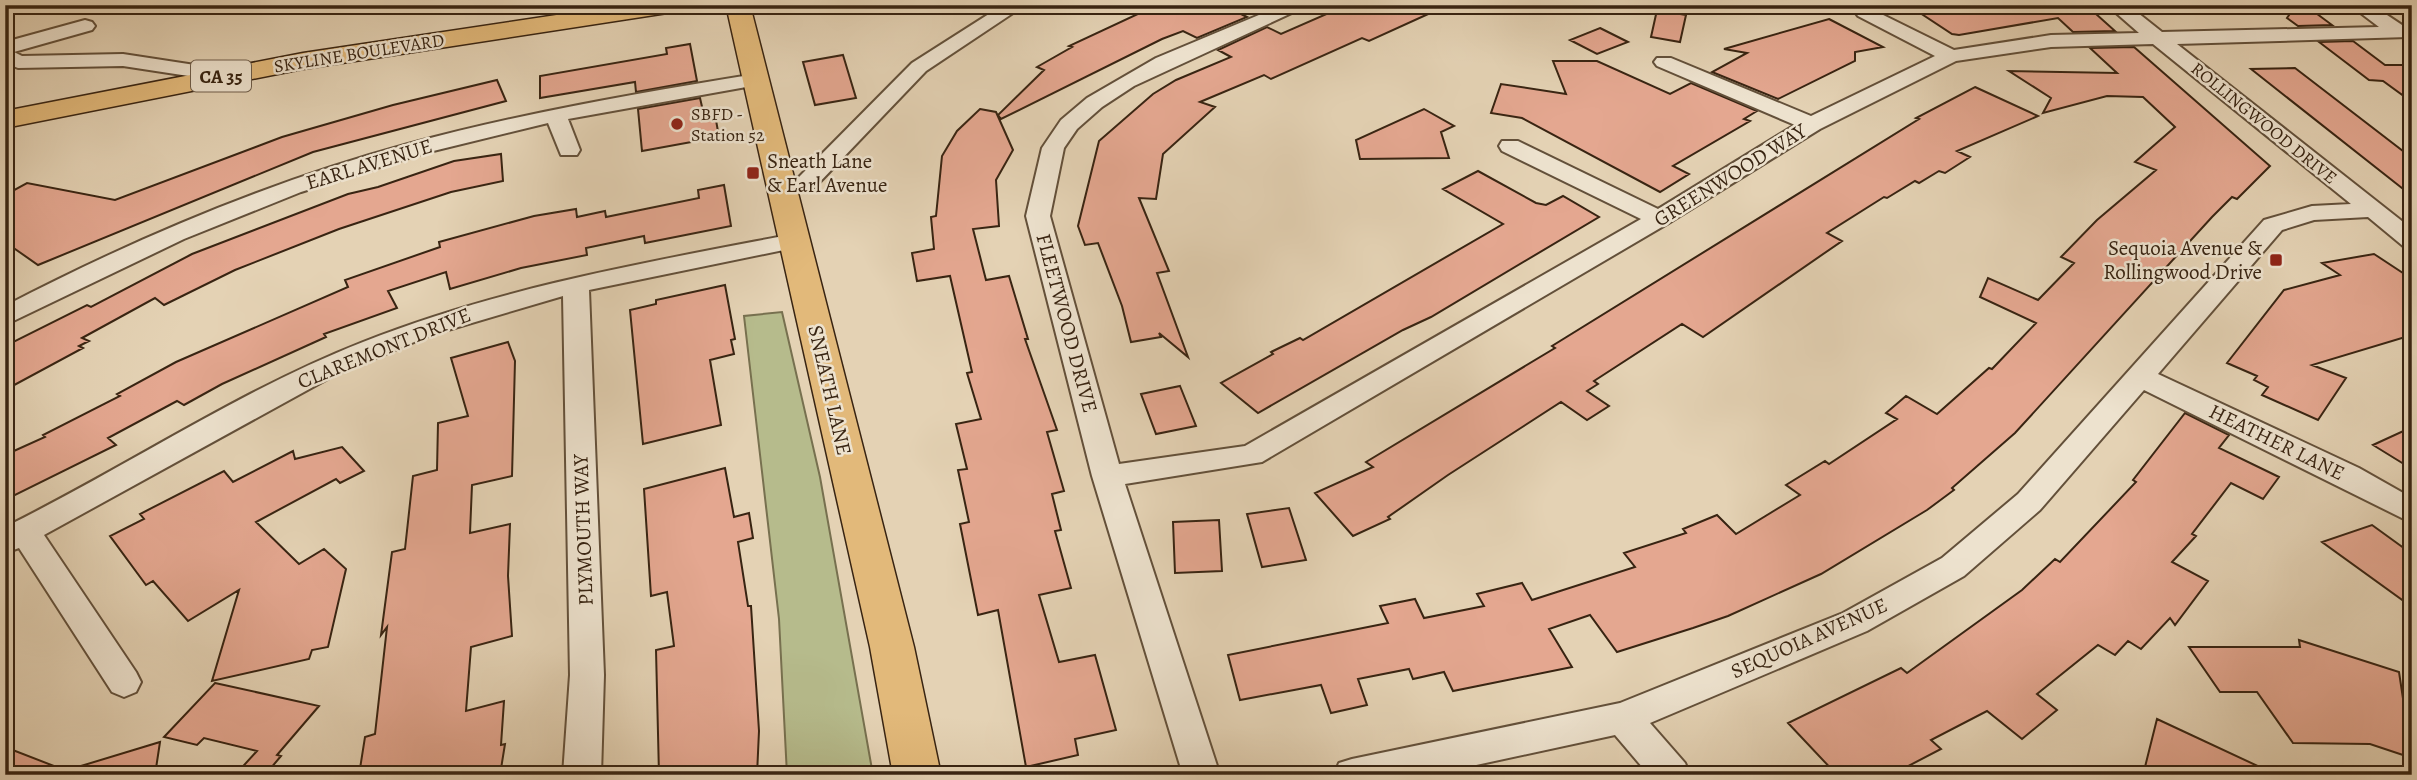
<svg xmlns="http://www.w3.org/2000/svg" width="2417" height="780" font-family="Alegreya,serif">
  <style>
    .green { fill: #b6bb8c; stroke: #77704f; stroke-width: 2 }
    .building { fill: #e4a790; stroke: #382412; stroke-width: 2 }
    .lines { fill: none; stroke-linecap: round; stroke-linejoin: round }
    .minor-casing { stroke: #63503a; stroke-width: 4 }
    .major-casing { stroke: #382412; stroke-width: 3 }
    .minor { fill: #ede2ce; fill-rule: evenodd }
    .major { fill: #e2b97a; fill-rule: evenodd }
    .poi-dot { fill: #8f2418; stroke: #ede2ce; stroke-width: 2.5 }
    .labels { text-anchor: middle; stroke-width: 5; stroke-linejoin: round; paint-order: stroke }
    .far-street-label { font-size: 18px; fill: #382412; stroke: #ede2ce }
    .far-poi-label { font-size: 18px; fill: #382412; stroke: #ede2ce; text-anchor: start }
    .shield { fill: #ede2ce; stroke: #6e5d4a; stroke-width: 2 }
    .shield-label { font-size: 19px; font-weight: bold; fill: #382412 }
    .poi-label { font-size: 21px; fill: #382412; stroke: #ede2ce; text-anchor: start }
    .street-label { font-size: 21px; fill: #382412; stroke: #ede2ce }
  </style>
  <rect width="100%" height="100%" fill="#e4d2b4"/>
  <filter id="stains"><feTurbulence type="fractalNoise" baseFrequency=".00286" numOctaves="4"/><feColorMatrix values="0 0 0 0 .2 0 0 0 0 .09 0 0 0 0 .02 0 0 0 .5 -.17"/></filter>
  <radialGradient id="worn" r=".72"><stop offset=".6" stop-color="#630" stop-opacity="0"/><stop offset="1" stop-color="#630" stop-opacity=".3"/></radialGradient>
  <path class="green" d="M782,312l38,165 53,298h-86l-8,-156 -35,-303z"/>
  <path class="building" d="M1157,5h66l24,12 -50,21 -14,-7 -21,8 -161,80 -3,-4 46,-45 -7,-3 35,-20 -3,-1z
    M1347,5h101l-79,36 -7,-3 -91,41 -7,-4 -64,27 15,5 -52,47 -7,45 -17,-1 30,73 -12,2 31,84 -29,-24 2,4 -30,5 -9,-36 -24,-63 -13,2 -7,-19 21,-85 54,-47 23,-14 55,-23 -13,-7 49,-23 14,7z
    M1908,5h178l29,26 -42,1 -15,-14 -99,17 -7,-1z
    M2296,5h9l27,20 -34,1 -11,-8z
    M1657,10l29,5 -6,27 -29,-5z
    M1829,19l54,28 -28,5v9l-77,38 -66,-27 35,-19 -23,-4z
    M1600,28l28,14 -31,12 -27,-14z
    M2353,41l32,24h27v37l-29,-21 -14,-1 -50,-38z
    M690,44l7,37 -61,11 -1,-10 -95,16v-22l127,-22 -1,-6z
    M2134,47l136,119 -33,33 -5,-2 -20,20 -197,216 -63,55 2,2 -27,20 -106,64 -93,42 -35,12 -76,24 -27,-37 -41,14 23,38 -119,24 -9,-19 -31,7 -4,-10 -51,10 9,26 -36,8 -10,-28 -81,15 -12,-45 160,-32 -8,-17 35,-7 9,19 60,-12 -7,-12 45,-11 10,17 103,-33 -11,-14 62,-20 -3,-4 34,-14 19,19 64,-39 -14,-10 39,-24 4,3 68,-45 -11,-6 20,-17 31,18 52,-46 3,1 44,-46 -56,-26 8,-19 50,22 36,-37 -13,-6 36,-37 59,-50 -21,-8 40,-35 -32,-30 -36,-1 -64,17 8,-15 -42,-27 108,2 -27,-25z
    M843,55l13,43 -41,7 -12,-43z
    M1553,61h44l73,33 21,-11 66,28 -13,8 6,2 -77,45 16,8 -29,18 -138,-74 -31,-5 10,-29 65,10z
    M2295,68l117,90v38l-161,-127z
    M497,80l9,21 -193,51 -275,113 -33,-23v-47l22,-12 88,17 167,-63 111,-32z
    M1975,87l63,29 -81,35 13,6 -25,16 -6,-2 -20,12 -4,-2 -28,17 -3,-1 -57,36 15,8 -139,96 -21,-13 -88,57 4,3 -11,7 22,15 -22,14 -26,-18 -113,73 -60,42 2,2 -37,17 -38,-43 58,-26 -7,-5 189,-114 -3,-2 367,-227 -3,-1z
    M700,98l3,13 11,-2 5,28 -77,14 -4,-42z
    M980,109l16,3 17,38 -17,30 3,46 -26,3 13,51 23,-4 19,63h-3l32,91 -10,2 17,59 -12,3 9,36 -6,1 16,57 -32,7 20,67 36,-7 21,75 -41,9 3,16 -52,12 -28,-157 -20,5 -18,-91 9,-2 -11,-52 9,-1 -11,-45 25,-5 -14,-46 5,-1 -22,-96 -33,5 -5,-28 22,-4 -3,-32 5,-1 6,-60 15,-25z
    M1424,109l30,17 -13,6 8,26 -89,1 -4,-19z
    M501,154l2,27 -52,11 -112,37 -104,41 -71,35 -9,-7 -73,40 7,3 -10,5 4,2 -78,42v-44l82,-41 4,2 101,-53 156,-60 30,-7 76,-26z
    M1478,171l58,32 10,2 17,-9 36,21 -168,100 -28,13 -145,83 -37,-30 52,-29 -2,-2 29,-14 3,2 200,-116 -60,-35z
    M724,185l7,41 -86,17 -1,-7 -58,12 1,7 -66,13 -71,21 -4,-17 -58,19 9,17 -73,26 2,3 -104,47 -38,21 -7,-4 -69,37 8,7 -111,55v-45l40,-18 -2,-2 77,-39 -3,-2 59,-32 172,-75 -3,-7 95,-33 -1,-5 95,-26 42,-7 1,8 28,-6 1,6 93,-19 -1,-8z
    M2374,254l38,25v56l-100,30 34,13 -28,42 -56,-25 6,-8 -14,-7 3,-4 -30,-13 57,-73 56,-15 -18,-12z
    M725,285l10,54 -4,1 3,14 -24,6 11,65 -78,19 -13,-134 26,-6v-4z
    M508,342l7,19 -3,115 -40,9 -2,48 40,-9 -2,52 4,60 -41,11 -5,64 38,-10 -3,44 4,-1 -5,31h-141l6,-38 10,-3 12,-107 -6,8 11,-83 13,-3 8,-73 24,-6 1,-47 30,-7 -17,-58z
    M1180,386l16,40 -40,8 -15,-40z
    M2185,413l44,22 -10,13 60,29 -16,22 -32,-16 -39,51 4,2 -24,26 36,19 -33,44 -5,-7 -29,31 -13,-8 -13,14 -17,-10 -61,49 20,16 -35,29 -35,-28 -56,29 10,9 -50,26h-54l-49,-52 113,-55 6,5 115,-83 33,-31 5,3 76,-80 -3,-2z
    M2412,427v42l-39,-24z
    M342,447l22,24 -24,12 -4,-4 -80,43 43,42 25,-15 22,20 -18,78 -16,3 -3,9 -97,22 27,-91 -51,31 -35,-40 -7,4 -36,-49 34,-17 -4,-5 84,-43 9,11 60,-31 2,8z
    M725,468l9,49 15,-4 4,25 -15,4 10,64h3l8,125 -2,44h-98l-3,-125 18,-4 -7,-54 -16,4 -7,-107z
    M1289,508l17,52 -44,7 -15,-53z
    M1219,520l3,51 -47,2 -2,-51z
    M2372,525l40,29v53l-90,-65z
    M2299,640l100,32 13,86 -42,-14 -77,-1 -36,-51h-37l-31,-45h111z
    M215,683l104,23 -42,49 4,1 -16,19h-30l22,-24 -53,-13 -7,7 -33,-8z
    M2157,719l120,56h-134z
    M160,742l-5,33h-150v-28l67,26 -1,-4z"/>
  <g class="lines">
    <defs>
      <path id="minor" d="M1003,5h22l-99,66 -111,116 -34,7 -8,-2 -4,-5 4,-5 26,-5 113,-114z
        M1283,5h26l-175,81 -32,21 -25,22 -13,19 -14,68 69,248 126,-18 396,-227 -139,-68 -3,-5 3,-5h16l140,68 137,-84 -138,-59 -3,-4 3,-4h14l140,58 124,-60 -77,-40 -3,-4 3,-4 7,-2 89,44 97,-15 88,-2 -32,-28h21l34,27 217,-5 -29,-22h22l36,24 3,4 -3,4 -231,7 235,185v19l-9,-2 -35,-29 -54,3 -32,10 -124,144 201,94 53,30v25l-268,-133 -104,120 -76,66 -97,55 -217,92 35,40 5,12h-41l-34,-40 -185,40h-96l5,-12 13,-4 268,-56 223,-90 99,-55 76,-64 246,-274 48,-14 39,-2 -198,-160 -102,3 -95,14 -136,68 -153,95 -405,238 -137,22 95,291h-37l-91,-299 -66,-260 16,-68 19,-28 26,-22 69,-40z
        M85,20l7,2 3,4 -3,4 -78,22 8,4 101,-2 72,11 10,6 -10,6 -72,-11 -105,2 -13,-5v-21z
        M756,74l7,2 3,4 -3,4 -195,35 12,31 -3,5h-16l-13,-32 -127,31 -120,38 -117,47 -179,86v-19c129,-67 263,-124 403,-162 114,-31 231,-51 348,-70z
        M794,234l9,2 3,5 -3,5 -214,44 15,385 -3,100h-38l7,-100 -7,-379 -132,39 -98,41 -289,159 92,137 5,10 -5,10 -12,5 -12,-5 -93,-144 -14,5v-26c120,-59 233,-136 358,-185 139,-55 285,-80 431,-108z"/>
      <path id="major" d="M623,5h63l-3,5 -9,2 -371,57 -298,59v-17l298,-58z
        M726,5h24l164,642 27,128h-48l-23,-128z"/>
    </defs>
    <use href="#minor" class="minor-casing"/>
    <use href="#major" class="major-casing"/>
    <use href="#minor" class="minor"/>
    <use href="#major" class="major"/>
  </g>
  <g class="poi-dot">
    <circle cx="677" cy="124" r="7"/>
    <rect x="746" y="166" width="14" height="14" rx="3.5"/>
    <rect x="2269" y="253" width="14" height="14" rx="3.5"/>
  </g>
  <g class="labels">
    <g class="far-street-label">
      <text transform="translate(359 53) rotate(-9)" y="6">SKYLINE BOULEVARD</text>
      <text transform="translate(2264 123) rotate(39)" y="6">ROLLINGWOOD DRIVE</text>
    </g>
    <g class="far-poi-label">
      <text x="691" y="120">SBFD -<tspan x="691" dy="21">Station 52</tspan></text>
    </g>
    <rect class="shield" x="191" y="60.5" width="60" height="31" rx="5"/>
    <g class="shield-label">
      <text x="221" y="83">CA 35</text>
    </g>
    <g class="poi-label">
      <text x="767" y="168">Sneath Lane<tspan x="767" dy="24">&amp; Earl Avenue</tspan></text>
      <text x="2262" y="255" text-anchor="end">Sequoia Avenue &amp;<tspan x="2262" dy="24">Rollingwood Drive</tspan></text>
    </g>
    <g class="street-label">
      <text transform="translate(369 164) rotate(-17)" y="7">EARL AVENUE</text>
      <text transform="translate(1730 175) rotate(-32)" y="7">GREENWOOD WAY</text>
      <text transform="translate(1067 323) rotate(75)" y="7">FLEETWOOD DRIVE</text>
      <text transform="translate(384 348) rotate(-22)" y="7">CLAREMONT DRIVE</text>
      <text transform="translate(830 390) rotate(77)" y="7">SNEATH LANE</text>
      <text transform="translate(2277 442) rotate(26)" y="7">HEATHER LANE</text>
      <text transform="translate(583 530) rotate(-92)" y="7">PLYMOUTH WAY</text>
      <text transform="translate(1809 638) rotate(-24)" y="7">SEQUOIA AVENUE</text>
    </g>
  </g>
  <rect width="2417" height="780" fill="none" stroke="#e4d2b4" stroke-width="28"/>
  <rect x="7" y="7" width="2403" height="766" fill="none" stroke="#382412" stroke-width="3.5"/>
  <rect x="14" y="14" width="2389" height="752" fill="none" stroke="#382412" stroke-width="2"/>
  <rect width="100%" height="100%" filter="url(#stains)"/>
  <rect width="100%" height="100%" fill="url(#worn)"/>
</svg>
